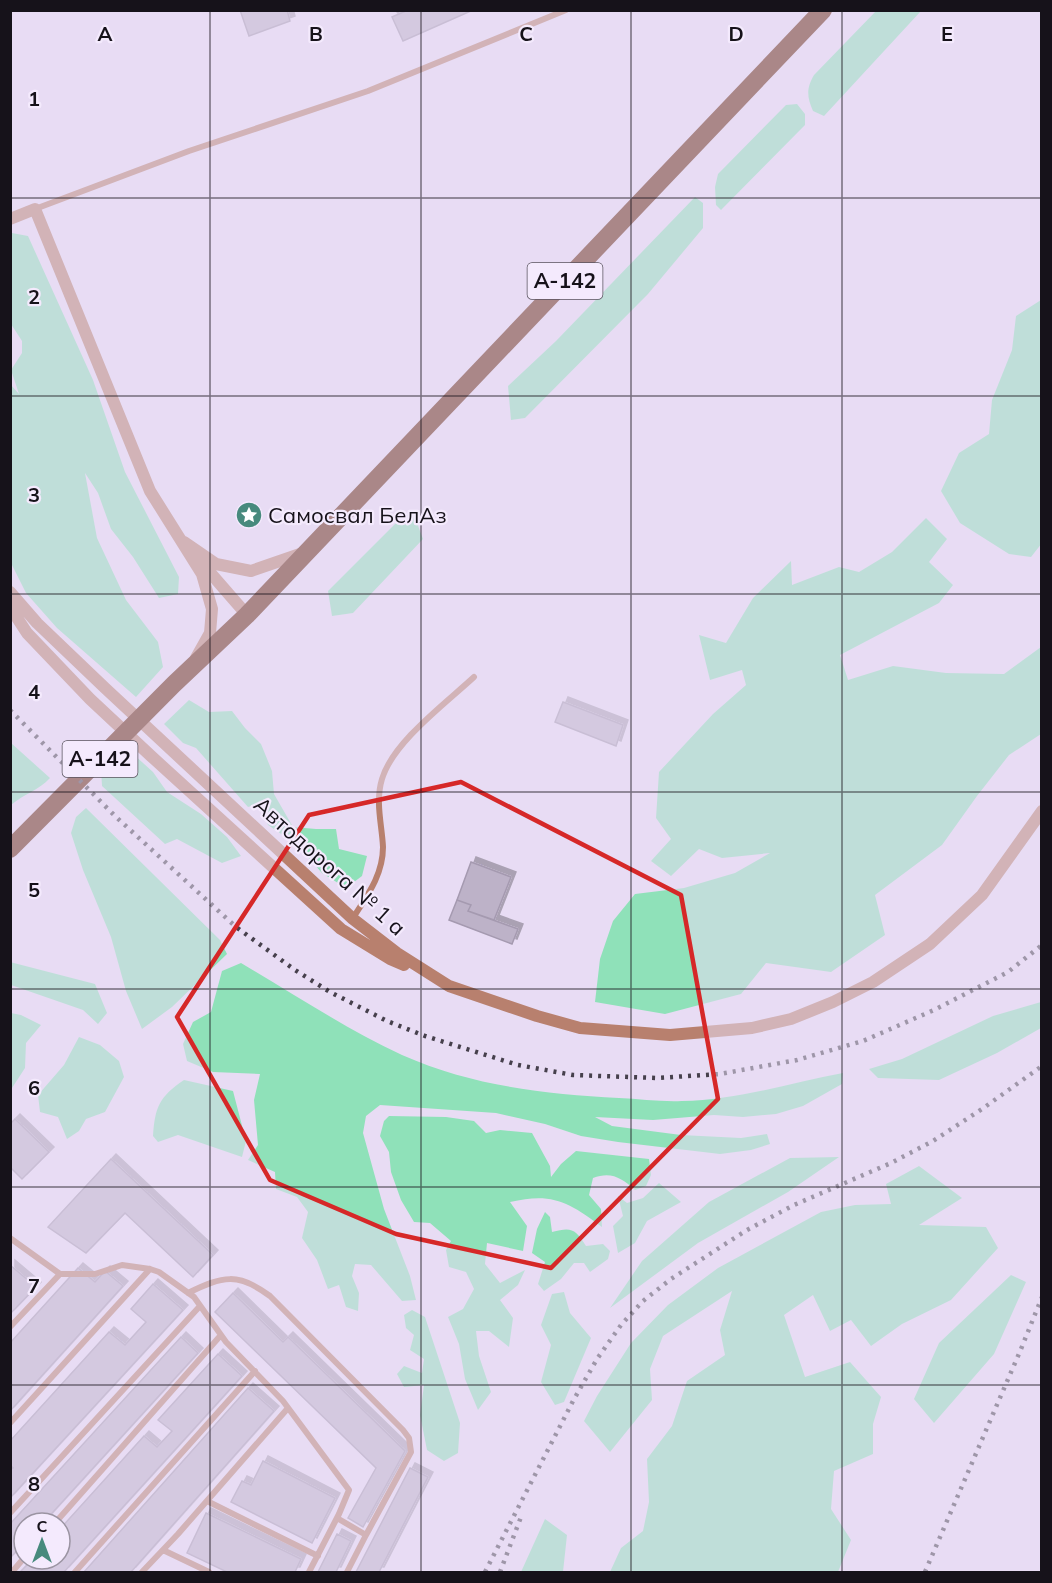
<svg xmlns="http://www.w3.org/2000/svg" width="1052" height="1583" font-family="Mulish,sans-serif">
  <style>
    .green { fill: #8fe1b9 }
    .building { fill: #bdb2c8; stroke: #a59ab0; stroke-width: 1.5; filter: url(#shadow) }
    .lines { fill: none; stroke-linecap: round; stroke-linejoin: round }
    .lane { stroke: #b8806e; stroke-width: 6 }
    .street { stroke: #b8806e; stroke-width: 12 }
    .highway { stroke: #5f1f06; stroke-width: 18 }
    .rail { stroke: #46404c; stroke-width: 4.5; stroke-dasharray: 3 6; stroke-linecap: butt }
    .marked { fill: none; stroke: #d62828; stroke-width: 4.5; stroke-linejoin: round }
    .grid { fill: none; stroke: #16121a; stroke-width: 1.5; stroke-opacity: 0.55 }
    .labels { text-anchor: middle; stroke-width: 4.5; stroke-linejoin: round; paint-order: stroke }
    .shield { fill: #f4eafd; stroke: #59535e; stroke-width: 1.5 }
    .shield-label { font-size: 21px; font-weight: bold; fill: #16121a }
    .poi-label { font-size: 22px; fill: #16121a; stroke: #f4eafd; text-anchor: start }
    .street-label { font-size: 22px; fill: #16121a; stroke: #f4eafd }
    .grid-label { font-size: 20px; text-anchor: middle; font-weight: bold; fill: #16121a; stroke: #f4eafd; stroke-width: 4.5; stroke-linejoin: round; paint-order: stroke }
  </style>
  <defs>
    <filter id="shadow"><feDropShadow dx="5" dy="-5" stdDeviation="0" flood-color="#0004"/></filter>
  </defs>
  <rect width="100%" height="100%" fill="#e8dcf4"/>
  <path class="green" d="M877,10l44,1 -97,105 -11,-5c-6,-14 -7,-22 1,-36z
    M797,104l8,10v11l-84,85 -5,-5 -1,-18 3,-13 68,-69z
    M695,197l8,6v25l-55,66 -123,124 -14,2 -3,-34 48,-45z
    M12,233l16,3 65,144 32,92 54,105 -1,17 -19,4 -26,-41 -22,-28 -13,-36 -13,-20 12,65 29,62 32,42 5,25 -27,30 -79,-69 -31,-35 -15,-30v-178l8,9 -8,-24 11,-17v-12l-11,-17 -1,-90z
    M1041,300l1,243 -11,14 -22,-3 -49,-31 -19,-32 18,-38 30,-19 3,-34 20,-50 4,-34z
    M404,515h10l9,24 -70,74 -21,3 -4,-25z
    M926,518l21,21 -18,23 24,23 -14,18 -99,52 8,25 45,-14 53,7 58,1 37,-27v87l-32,21 -32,41 -35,49 -67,50 10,40 -54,37 -65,-9 -25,31 -76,20 -70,-12 5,-43 13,-38 22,-27 49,-6 51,-15 35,-20 -48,5 -23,-9 -28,27 -20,-15 20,-22 -15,-21 3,-46 54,-58 33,-29 -4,-15 -32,10 -11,-45 27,8 27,-45 38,-37 1,24 47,-18 20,5 33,-20z
    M189,700l20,12 23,-1 13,17 16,16 11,27 2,23 19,33 23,2h20l3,20 28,7 -5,20 -16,12 -24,-15 -26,-29 -28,-19 -9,-21 -11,3 -52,-59 -13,-5 -19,-19z
    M11,743l39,35c-11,12 -26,16 -39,27z
    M118,751l14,2 21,19 14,20 34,22 26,23 14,19 -19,7 -45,-24 -12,5 -63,-58 -1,-17z
    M86,808l134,132 7,14 -55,53 -30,22 -16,-38 -15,-54 -28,-67 -12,-37 5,-16z
    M10,962l85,22 12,29 -9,11 -15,-14 -72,-25z
    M241,963c53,31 105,66 161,92 70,31 142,39 217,43 21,1 43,4 63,3 55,-1 108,-18 161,-28l-1,11 -39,22 -27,8 -33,3 -29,-2 -61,5 -58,-3 17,9 69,9 60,3 26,-4 3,10 -19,6 -31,4 -102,-12 -37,-6 -36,-12 -49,-11 -116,-8 -14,11 -3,17 21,76 26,67 6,24 -14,1 -31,-36 -16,-1 -3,12 7,17 -1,18 -12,-4 -7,-22 -11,4 -11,-29 -15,-22 6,-26 -11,-15 -21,-8 -1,-17 -27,-12 10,-15 -4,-45 6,-26 -47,-2 -26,-11 -4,-17 10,-22 18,-10 11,-41z
    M1041,1002v26l-44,25 -58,27 -61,-2 -9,-9 33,-10 91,-43z
    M11,1013l10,2 20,10 -15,18 -1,25 -13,20z
    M79,1037l21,8 19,16 5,16 -19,35 -19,7 -7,12 -12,8 -9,-22 -18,-5 -2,-17 26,-30z
    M184,1080l49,11 13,50 -4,16 -64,-22 -20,7 -5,-6c2,-29 6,-39 31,-56z
    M389,1116l57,1 28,4 12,12 14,-3 32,3 18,33 1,11 10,-13 15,-13 73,8 2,16 -5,11 -11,4c-13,-12 -24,-19 -42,-12l-4,17 12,14 1,18c-33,-25 -50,-35 -92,-25l17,24 -4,25 -36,-8 -2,21 15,19 25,-13 -7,15 -18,15 13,18 -4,29 -20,-16h-13l3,25 12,36 -13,18 -13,-31 -6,-35 -11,-27 15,-8 11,-20 -8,-17 -17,-5 -3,-17 5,-9 -21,-18 -16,-1 -13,-22 -10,-28 -2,-20 -9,-16 4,-15z
    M839,1157l-51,35 -90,51 -88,65 32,-47 67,-59 81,-44z
    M919,1166l43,32 -43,27 67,2 12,21 -47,52 -49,24 -31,22 -20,-26 -21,11 -17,-36 -29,20 21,62 45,-15 31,35 -8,27v30l-39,17 -3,38 20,31 -13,32h-228l11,-24 22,-17 6,-29 -2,-43 25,-33 15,-45 38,-26 -5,-25 12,-39 -69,45 -13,33 2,31 -42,52 -26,-31 13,-25 34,-53 37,-38 50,-37 103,-56 34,-7 36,-1 -5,-20z
    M659,1183l22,19 -34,19 -12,22 -17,10 -5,-27 10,-10 -5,-20 9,7 16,-5z
    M545,1212l5,5 2,15c20,-5 23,-3 34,14l17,-2 7,7 -2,8 -18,13 -6,-9h-10l-13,16 -17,12 -6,-7 7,-22 -13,-9 5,-24z
    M1011,1275l15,7 -32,72 -60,69 -20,-24 25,-56z
    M564,1292l6,21 21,25 -27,64 -9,3 -14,-23 10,-37 -10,-20 11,-31z
    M412,1310l13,7 35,106 -2,30 -14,8 -17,-11 -7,-35 4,-30 -20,2 -7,-13 7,-8 18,7 2,-14 -14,-9 4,-15 -8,-7 -2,-13z
    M545,1519l22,16 -4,37h-42z"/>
  <path class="building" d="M240,10h47l3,11 -41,15z
    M408,10h65l-70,31 -11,-24z
    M563,702l60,23 -7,21 -61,-24z
    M471,862l40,15 -17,43 -26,-9 3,-6 -14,-5z
    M457,900l14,5 -3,6 50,18 -6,15 -63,-24z
    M15,1119l34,33 -27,27 -12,-12v-43z
    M111,1159l102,96 -20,22 -68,-64 -39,40 -38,-26z
    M10,1265l26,22 -26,27z
    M78,1268l17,14 10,-11 18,15 -113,125v-68z
    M153,1284l30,26 -173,188v-28l3,-2 -3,-3v-24l99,-109 16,13 21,-23 -15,-13z
    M233,1293l50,49 5,-5 117,114 -42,76 -15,-9 28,-50 -161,-156z
    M181,1337l17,16 -155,170h-19v20l-14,15v-34z
    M218,1354l24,22 -178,196h-44l13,-13h27v-30l84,-93 13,11 15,-16 -14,-11z
    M248,1388l26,23 -143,161h-47z
    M263,1461l72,37 -23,45 -81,-41 11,-21 9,4z
    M410,1468l18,9 -49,95h-23z
    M206,1513l95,46 -6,13h-68l-40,-19z
    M337,1534l14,7 -15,31h-18z"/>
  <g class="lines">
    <path class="lane" d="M35,209l154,-58 179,-60 198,-81
      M353,918c14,-22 30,-43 30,-71 -1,-22 -8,-45 -1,-68 11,-37 64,-76 92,-102
      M10,1238l50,36h35l27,-9 28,4 9,3 35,25 32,45 57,59 66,89 -10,24 -30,58
      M188,1293c35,-17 50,-21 82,3l133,134 6,8 2,14 -45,83
      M10,1327l50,-53
      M10,1423l140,-154
      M207,1501l111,55
      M10,1513l190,-207
      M337,1518l29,17 -19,37
      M55,1523l166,-188
      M163,1550l46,22
      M12,1572l12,-14
      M75,1572l180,-201
      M142,1572l36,-38 110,-126"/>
    <path class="street" d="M10,219l25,-10 115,282 52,83 10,35 -2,24 -14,25
      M184,542l32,22 35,7 52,-18
      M200,561l47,54
      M10,592l27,31 68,65 248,231 44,34 52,33 88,30 43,12 90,7 82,-7 39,-9 42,-17 40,-20 57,-38 52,-49 60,-84
      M10,607l17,26 63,66 61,57 190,173 49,30 14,6"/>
    <path class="highway" d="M10,849l164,-165 73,-69 576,-605"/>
    <path class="rail" d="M10,710l105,106 121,111 59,43 35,22 57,29 38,15 93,29 55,10 84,3 63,-4 77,-14 66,-19 71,-31 74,-38 34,-27
      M485,1572l88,-171 24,-42 24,-34 22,-24 28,-22 76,-49 47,-25 97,-42 42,-22 49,-32 60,-43
      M500,1572l21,-55
      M925,1572l96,-223 21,-52"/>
  </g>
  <path d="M0 0H1052V1583H0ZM461,782l220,113 37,204 -167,169 -155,-34 -126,-54 -93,-163 132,-202z" fill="#e8dcf4" fill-opacity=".55" fill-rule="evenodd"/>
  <path class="marked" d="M461,782l220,113 37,204 -167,169 -155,-34 -126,-54 -93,-163 132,-202z"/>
  <path class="grid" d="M210,10v1562M421,10v1562M631,10v1562M842,10v1562M10,198h1032M10,396h1032M10,594h1032M10,792h1032M10,989h1032M10,1187h1032M10,1385h1032"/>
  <defs>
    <symbol id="sight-disc" viewBox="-11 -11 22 22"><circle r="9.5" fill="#478a7d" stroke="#f4eafd"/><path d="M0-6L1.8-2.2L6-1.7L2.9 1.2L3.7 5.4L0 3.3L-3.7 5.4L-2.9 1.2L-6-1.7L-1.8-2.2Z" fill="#fff"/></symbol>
  </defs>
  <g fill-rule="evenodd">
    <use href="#sight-disc" x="234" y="500" width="30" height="30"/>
  </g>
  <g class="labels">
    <g class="shield">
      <rect x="527.5" y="263" width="75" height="36" rx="4.5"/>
      <rect x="62.5" y="741" width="75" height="36" rx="4.5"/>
    </g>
    <g class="shield-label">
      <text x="565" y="288">А-142</text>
      <text x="100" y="766">А-142</text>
    </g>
    <g class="poi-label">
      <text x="268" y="523">Самосвал БелАз</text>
    </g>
    <g class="street-label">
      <text transform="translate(330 866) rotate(42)" y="8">Автодорога № 1 а</text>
    </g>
  </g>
  <g class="grid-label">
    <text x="105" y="41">A</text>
    <text x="316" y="41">B</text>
    <text x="526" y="41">C</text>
    <text x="736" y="41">D</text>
    <text x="947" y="41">E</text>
    <text x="34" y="106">1</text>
    <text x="34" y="304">2</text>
    <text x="34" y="502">3</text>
    <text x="34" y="699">4</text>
    <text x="34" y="897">5</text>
    <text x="34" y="1095">6</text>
    <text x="34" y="1293">7</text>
    <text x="34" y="1491">8</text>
  </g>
  <rect width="1052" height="1583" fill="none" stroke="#16121a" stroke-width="24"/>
  <g transform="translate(42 1541)"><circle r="28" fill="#f4eafd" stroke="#9b94a2" stroke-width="1.5"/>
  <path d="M0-4.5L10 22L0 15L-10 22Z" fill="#478a7d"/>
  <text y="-9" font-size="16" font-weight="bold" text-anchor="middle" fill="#16121a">С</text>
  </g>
</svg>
